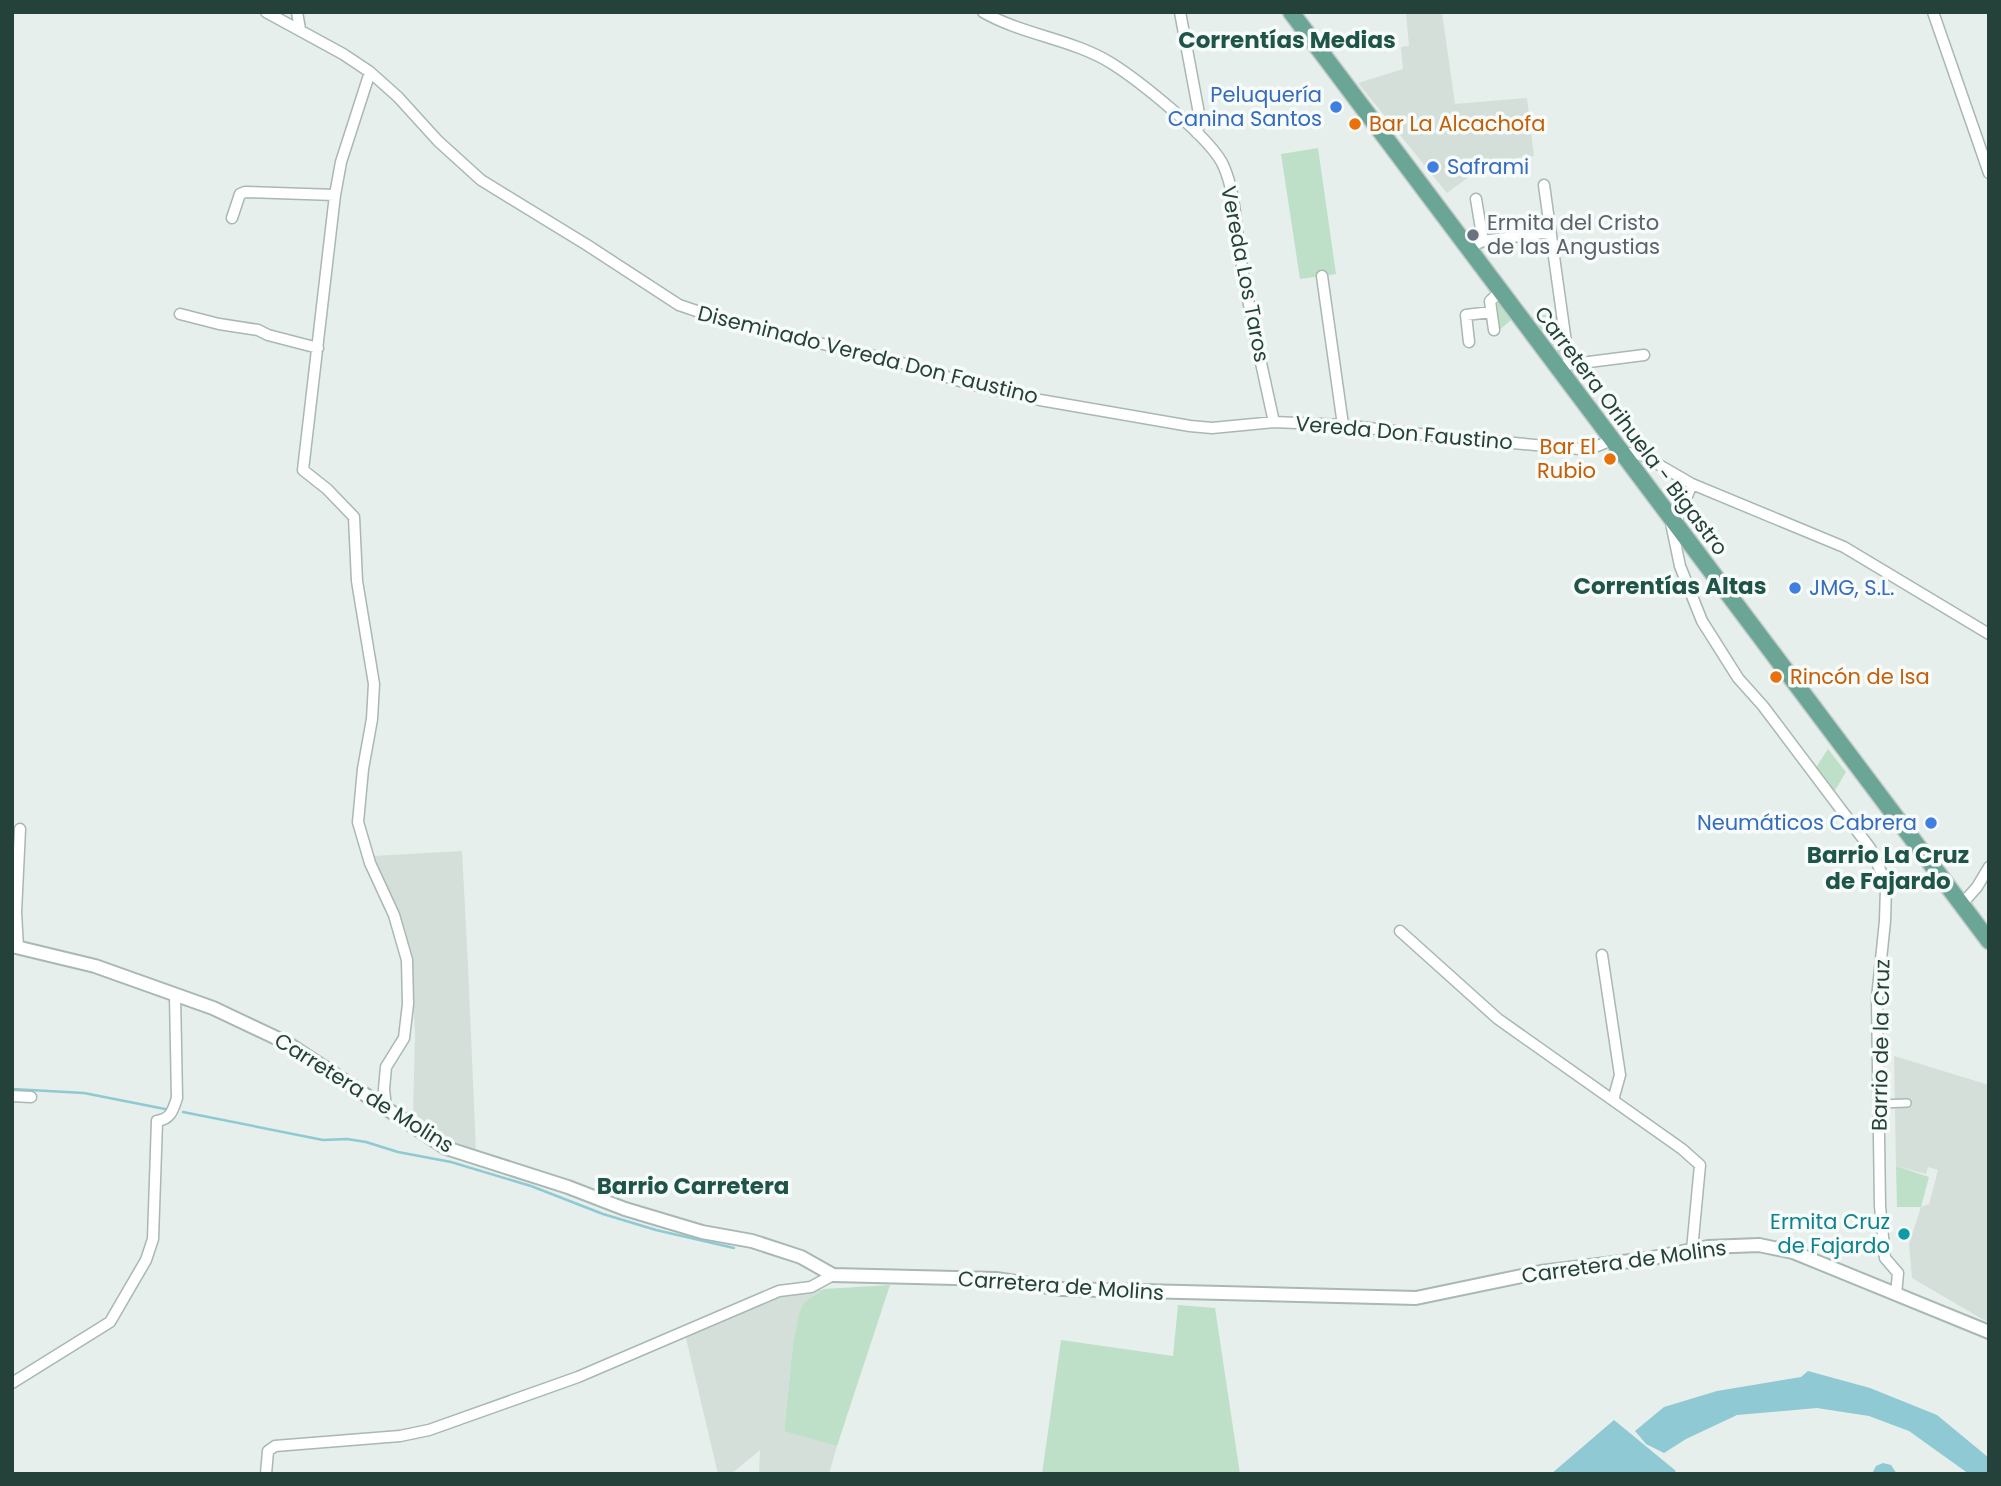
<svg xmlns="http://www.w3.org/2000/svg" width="2001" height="1486" font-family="Poppins,sans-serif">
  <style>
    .built { fill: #d4dfda }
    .green { fill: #bfe0c8 }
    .water { fill: #8ec9d4 }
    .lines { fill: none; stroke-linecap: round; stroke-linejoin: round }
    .stream { stroke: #8ec9d4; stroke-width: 2.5 }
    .pedestrian-casing { stroke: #a8b8b2; stroke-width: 10 }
    .minor-casing { stroke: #a8b8b2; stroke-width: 13 }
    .tertiary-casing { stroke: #a8b8b2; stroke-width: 16 }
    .primary-casing { stroke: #c2cac8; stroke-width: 19 }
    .pedestrian { stroke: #fff; stroke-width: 7 }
    .minor { stroke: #fff; stroke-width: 10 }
    .tertiary { stroke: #fff; stroke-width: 12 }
    .primary { stroke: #6aa596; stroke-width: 16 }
    .shop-dot { fill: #3f7fe0; stroke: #f7fbf9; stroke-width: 2.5 }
    .food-dot { fill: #e8710a; stroke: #f7fbf9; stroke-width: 2.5 }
    .worship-dot { fill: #6b7280; stroke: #f7fbf9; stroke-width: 2.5 }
    .culture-dot { fill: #0f9aa8; stroke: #f7fbf9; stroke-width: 2.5 }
    .labels { text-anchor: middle; stroke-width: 7; stroke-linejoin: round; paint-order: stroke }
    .shop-label { font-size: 21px; fill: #366cbe; stroke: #f7fbf9; text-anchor: end }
    .food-label { font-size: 21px; fill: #c56008; stroke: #f7fbf9; text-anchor: start }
    .worship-label { font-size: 21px; fill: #5b616d; stroke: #f7fbf9; text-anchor: start }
    .street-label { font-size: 21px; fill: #24423a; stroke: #f7fbf9 }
    .culture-label { font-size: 21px; fill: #0d838f; stroke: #f7fbf9; text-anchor: end }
    .neighbourhood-label { font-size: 23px; font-weight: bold; fill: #1f5548; stroke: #f7fbf9 }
  </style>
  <rect width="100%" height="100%" fill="#e6efeb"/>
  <path class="built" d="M1406,12h36l13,92 72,-6 7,58 -65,8 1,12 -23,17 -89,-110 45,-14 -2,-22 8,-1z
    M462,851l6,114 8,186 -18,-4 -45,-34 2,-78 -5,-86 -37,-93z
    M1894,1056l95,29v238l-77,-45 -3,-34 12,-37 8,-3 9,-34 -10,-3 -2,7 -30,-8z
    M824,1289l-20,13 -5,11 -6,31 -9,86 53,16 -8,28h-70l1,-24 -29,24h-13l-33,-140 101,-39z"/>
  <path class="green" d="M1318,148l18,126 -36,5 -19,-125z
    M1499,301l12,19 -14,12 -5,-26z
    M1558,313l8,43 -6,1 -28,-40z
    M1828,749l18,23 -12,20 -19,-23z
    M1896,1166l33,11 -8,30h-24z
    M890,1285l-53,161 -53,-15 9,-87 6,-31 5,-11 20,-13z
    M1178,1305l37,3 25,166h-198l19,-134 112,16z"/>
  <path class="water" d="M1808,1371l62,17 67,27 52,43v16h-20l-60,-43 -40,-15 -52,-8 -80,7 -51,24 -22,14 -18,-9 -11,-13 29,-24 53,-16 84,-14z
    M1614,1420l62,51 -4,3h-121z
    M1883,1463l8,2 6,9h-25l4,-8z"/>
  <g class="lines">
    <path class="stream" d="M12,1089l72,4 81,16
      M183,1112l140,28 24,-1 19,3 32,10 53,10 80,24 72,28 53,16 78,18"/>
    <defs>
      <path id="pedestrian" d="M1879,1104l28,-1"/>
      <path id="minor" d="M266,12l77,42 27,18 28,25 40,44 43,39 106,65 92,60 53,18 160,37 81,25 67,15 150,26 22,2 62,-6 69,3 93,11 144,13 15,-2 17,-7
        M297,12l3,17
        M983,12c40,23 89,27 128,51 27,17 102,76 113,104 12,28 12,63 17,94 9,54 21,107 33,161
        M1180,12l20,107 -3,14
        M1933,12l56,161
        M370,72l-29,90 -6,33 -32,275 24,19 27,28 3,64 17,103 -2,35 -9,50 -5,53 12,41 24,52 13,45 1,44 -4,34 -18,29 -2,22 2,19
        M1544,185l25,179
        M1476,199l7,42
        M232,218l8,-24 5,-2 90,3
        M1468,248l15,-7 67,-9
        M1322,276l21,149
        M180,314l39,10 39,6 10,5 50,13
        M1494,330l-4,-29 11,-10
        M1469,342l-3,-27 25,-3
        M1565,365l79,-10
        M1621,452l21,3 50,29 152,63 145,87
        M1671,523l9,43 22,55 36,57 25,28 107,142 13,28 3,11 -1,34 -8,77 3,208 5,52 13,15 -2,22
        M1675,525l17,-41
        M1962,904l15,-17 12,-20
        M1400,931l98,88 184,130 18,16 -8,85
        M18,948l-2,-36 4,-83
        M1602,955l18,120 -7,25
        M12,1096l19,1
        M12,1383l98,-61 36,-62 7,-21 4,-118c14,-2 16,-11 20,-23l-2,-103
        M266,1474l2,-23 7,-5 125,-10 29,-6 149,-53 201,-86 32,-4 22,-12"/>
      <path id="tertiary" d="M12,946l83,20 118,42 74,35 159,105 122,39 57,22 77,23 50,9 49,16 32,18 163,4 66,10 354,9 125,-26 106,-13 61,-12 51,-2 34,7 196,80"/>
      <path id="primary" d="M1291,12l698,929"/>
    </defs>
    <use href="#pedestrian" class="pedestrian-casing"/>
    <use href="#minor" class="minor-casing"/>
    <use href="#tertiary" class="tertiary-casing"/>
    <use href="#primary" class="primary-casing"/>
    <use href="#pedestrian" class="pedestrian"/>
    <use href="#minor" class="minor"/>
    <use href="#tertiary" class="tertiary"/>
    <use href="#primary" class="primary"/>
  </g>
  <g class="shop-dot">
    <circle cx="1336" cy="107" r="7"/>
    <circle cx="1433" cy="167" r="7"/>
    <circle cx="1795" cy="588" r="7"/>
    <circle cx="1931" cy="823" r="7"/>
  </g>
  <g class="food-dot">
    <circle cx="1355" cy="124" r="7"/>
    <circle cx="1610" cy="459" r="7"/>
    <circle cx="1776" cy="677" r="7"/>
  </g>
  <circle class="worship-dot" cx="1473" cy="235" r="7"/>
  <circle class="culture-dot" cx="1904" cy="1234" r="7"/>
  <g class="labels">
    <g class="shop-label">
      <text x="1322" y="102">Peluquería<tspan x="1322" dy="24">Canina Santos</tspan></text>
      <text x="1447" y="174" text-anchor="start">Saframi</text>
      <text x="1809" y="595" text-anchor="start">JMG, S.L.</text>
      <text x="1917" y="830">Neumáticos Cabrera</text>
    </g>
    <g class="food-label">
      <text x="1369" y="131">Bar La Alcachofa</text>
      <text x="1596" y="454" text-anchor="end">Bar El<tspan x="1596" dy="24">Rubio</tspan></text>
      <text x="1790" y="684">Rincón de Isa</text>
    </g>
    <g class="worship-label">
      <text x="1487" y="230">Ermita del Cristo<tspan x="1487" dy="24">de las Angustias</tspan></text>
    </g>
    <g class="street-label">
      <text transform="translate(1245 274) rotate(79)" y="7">Vereda Los Taros</text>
      <text transform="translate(868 355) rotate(14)" y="7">Diseminado Vereda Don Faustino</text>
      <text transform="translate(1631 431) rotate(53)" y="7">Carretera Orihuela - Bigastro</text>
      <text transform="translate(1404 433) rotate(5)" y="7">Vereda Don Faustino</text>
      <text transform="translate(1881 1045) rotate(-89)" y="7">Barrio de la Cruz</text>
      <text transform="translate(364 1093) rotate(32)" y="7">Carretera de Molins</text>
      <text transform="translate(1624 1262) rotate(-8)" y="7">Carretera de Molins</text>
      <text transform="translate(1061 1286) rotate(4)" y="7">Carretera de Molins</text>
    </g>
    <g class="culture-label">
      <text x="1890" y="1229">Ermita Cruz<tspan x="1890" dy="24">de Fajardo</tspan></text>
    </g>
    <g class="neighbourhood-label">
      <text x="1287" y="48">Correntías Medias</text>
      <text x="1670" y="594">Correntías Altas</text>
      <text x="1888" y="863">Barrio La Cruz<tspan x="1888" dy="26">de Fajardo</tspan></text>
      <text x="693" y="1194">Barrio Carretera</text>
    </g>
  </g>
  <rect width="2001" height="1486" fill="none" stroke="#24423a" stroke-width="28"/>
</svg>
